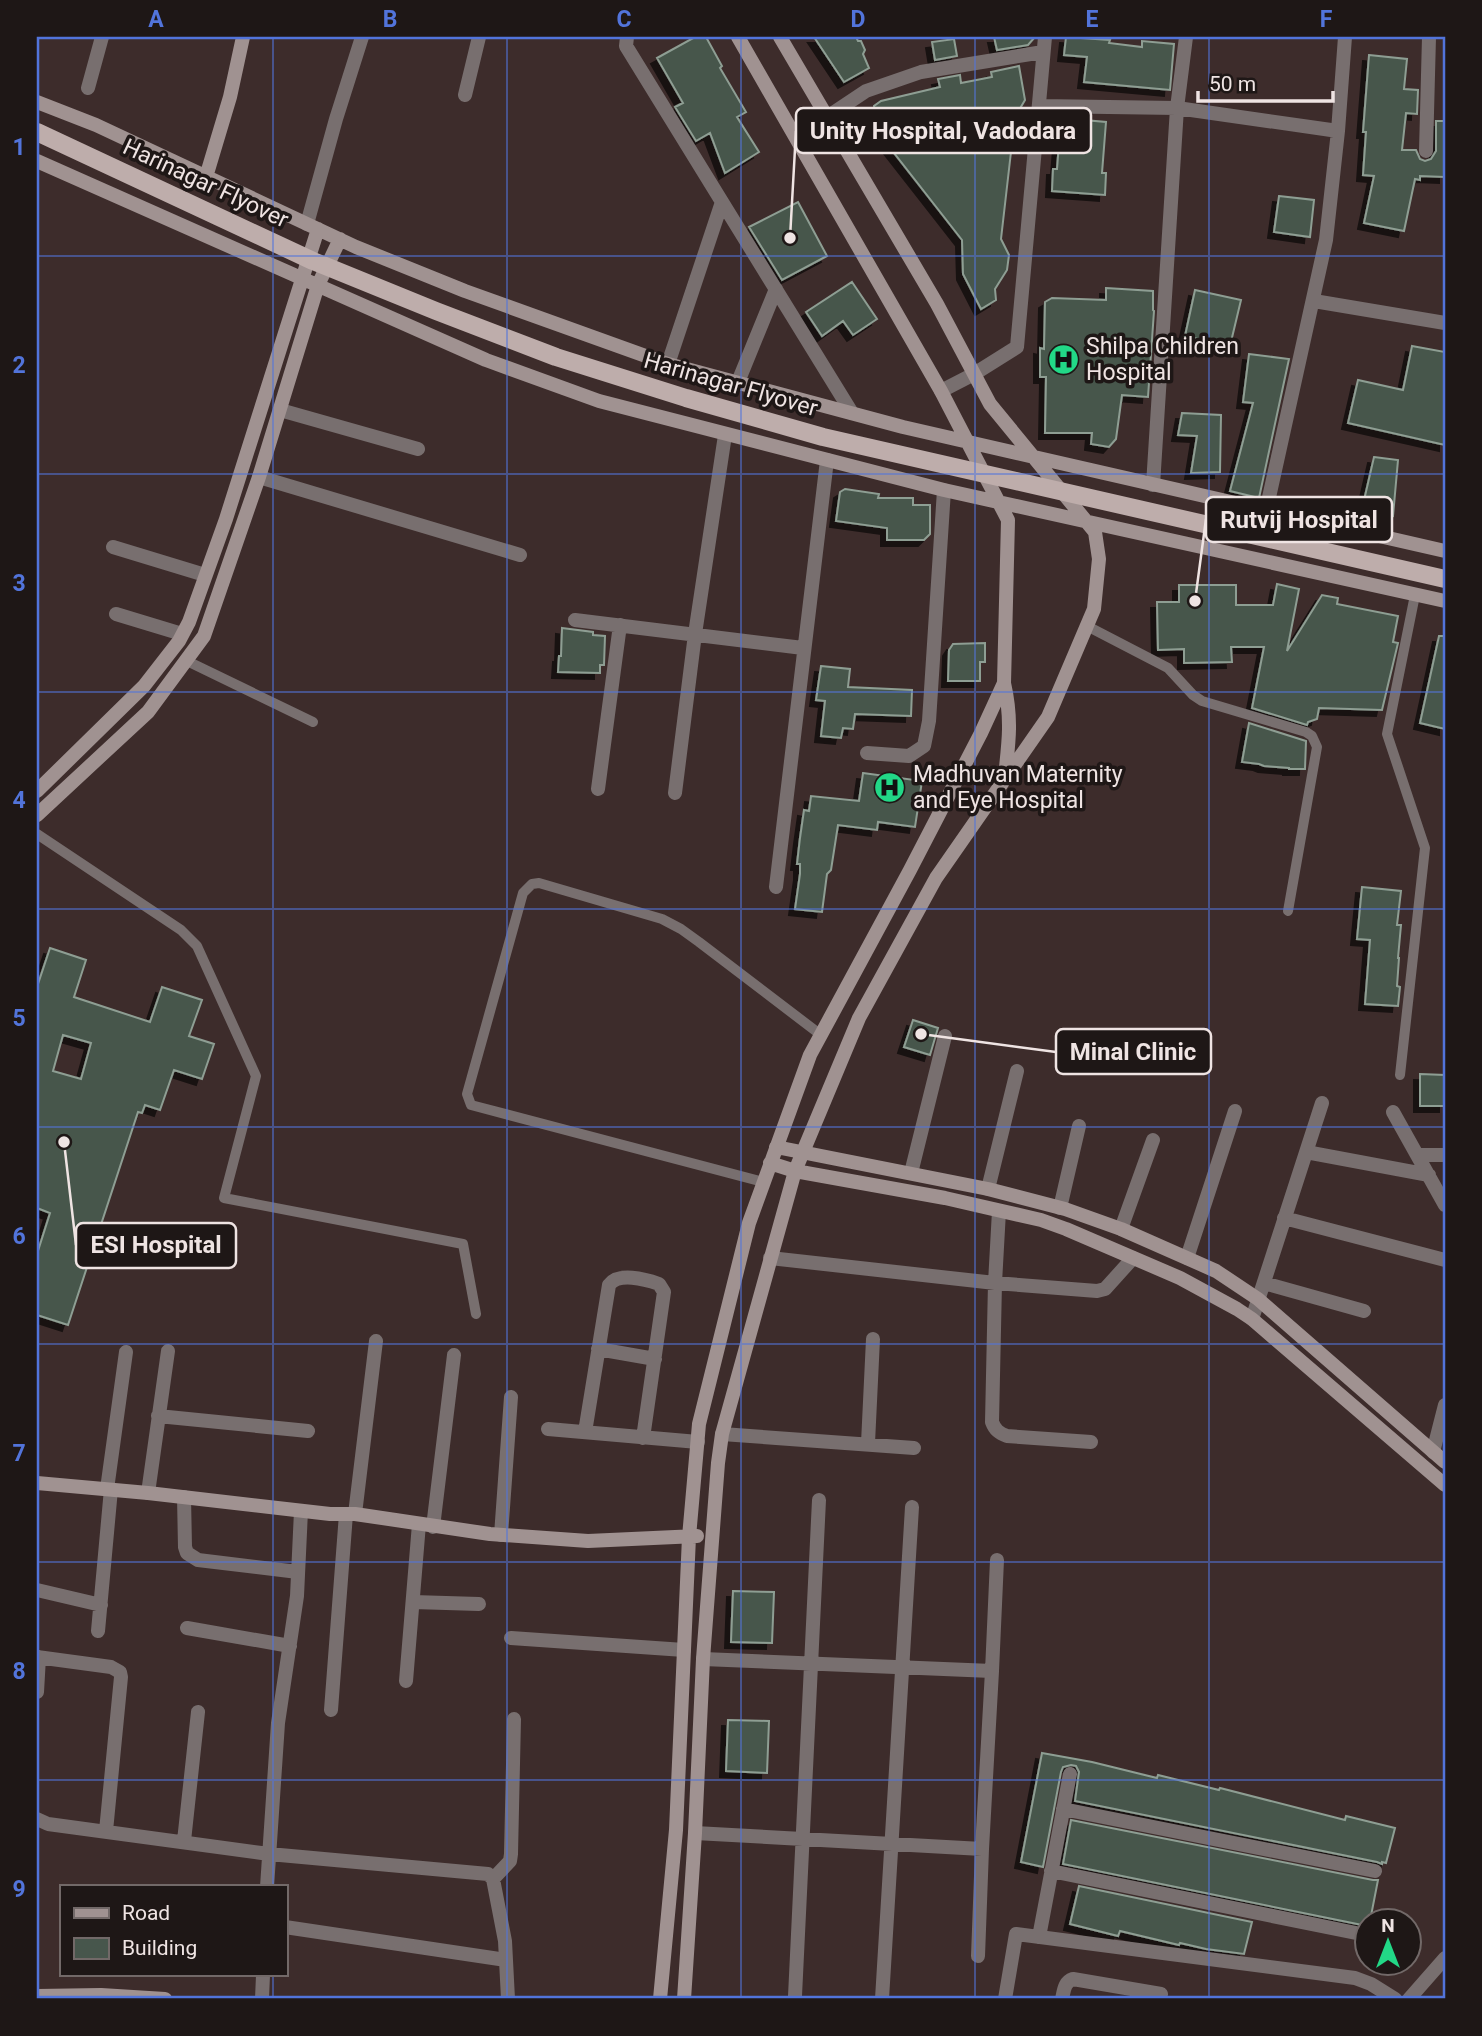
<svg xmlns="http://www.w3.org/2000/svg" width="1482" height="2036" font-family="Roboto,sans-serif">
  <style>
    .building { fill: #47564c; stroke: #8e9e93; stroke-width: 2; fill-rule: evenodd; filter: url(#shadow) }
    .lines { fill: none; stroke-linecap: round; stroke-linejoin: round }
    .lane { stroke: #786f6f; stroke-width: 10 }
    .street { stroke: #786f6f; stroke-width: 14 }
    .secondary { stroke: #a09291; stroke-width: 14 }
    .primary-bridge { stroke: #beadab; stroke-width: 18 }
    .grid { fill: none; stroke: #5274db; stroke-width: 2; stroke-opacity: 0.55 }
    .labels { text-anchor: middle; stroke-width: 7; stroke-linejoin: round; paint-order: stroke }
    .street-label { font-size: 23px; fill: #efe4e3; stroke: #1e1716 }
    .poi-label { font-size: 23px; fill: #efe4e3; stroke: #1e1716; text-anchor: start }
    .leader { fill: none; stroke: #efe4e3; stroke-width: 2.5 }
    .callout-dot { fill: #efe4e3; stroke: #1e1716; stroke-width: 2.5 }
    .callout { fill: #1e1716; stroke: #efe4e3; stroke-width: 2.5 }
    .callout-label { font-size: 24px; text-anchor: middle; font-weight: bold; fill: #efe4e3 }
    .neatline { fill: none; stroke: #5274db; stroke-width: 2.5 }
    .grid-label { font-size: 23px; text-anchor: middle; font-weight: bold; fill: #5274db }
  </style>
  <defs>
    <filter id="shadow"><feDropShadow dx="-6" dy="6" stdDeviation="0" flood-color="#0009"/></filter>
  </defs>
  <rect width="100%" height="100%" fill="#3d2c2b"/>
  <path class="building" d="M695,37h11l16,29 -2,2 26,44 -9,5 22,35 -34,21 -15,-40 -14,8 -21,-34 8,-4 -26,-45z
    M814,37h42l2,4h3l4,9 -2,4 6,14 -25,14z
    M994,37h41l-7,8 -31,5z
    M1066,37l44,3 -1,3 33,4v-6l32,3 -4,46 -86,-8 3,-25 -23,-2z
    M954,39l3,17 -22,4 -3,-18z
    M1369,55l38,4 -3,30 14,1 -1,24 -11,-1 -4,37h14l4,9 5,2 6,-2 5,-8v-30h9v56l-25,-1v4l-5,-1 -11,52 -40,-8 10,-47 -11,-1 3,-43h-3z
    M1019,66l6,34 -10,17 -14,122 8,16 -2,15 -12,19 1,11 -15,9 -18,-35 -1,-34 -82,-105 -6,-29 7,-5 59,-14 -2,-8 22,-4 1,8 31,-6 -1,-5z
    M1061,118l45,4 -4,51h4l-1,22 -53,-4 1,-22h4z
    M1279,196l35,4 -4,37 -36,-5z
    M798,202l29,54 -45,24 -33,-53z
    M852,282l25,37 -24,16 -10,-14 -21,15 -16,-24z
    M1106,288l47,3v19l1,1 -6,86 -26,-2 -6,44 -7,8 -18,-3 1,-11h-47l1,-56h-6v-29l4,1 1,-47 7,-4 54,2z
    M1195,290l46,10 -11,46 -45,-10z
    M1412,346l33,6v93l-97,-22 10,-43 45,10z
    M1249,354l40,5 -30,139 -29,-7 23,-88 -10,-1z
    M1182,413l39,2 -1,57 -29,1 6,-37 -19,-1z
    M1374,457l24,3 -5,56 -31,-7z
    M845,489l34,5 -1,4h35v7h17v29l-6,6h-37v-12l-51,-7 4,-29z
    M1277,584l22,5 -12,62 35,-56 16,3 -1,6 61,12 -5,26 5,1 -16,67 -63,-2 -2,11 -9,3 -1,3 -55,-17 12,-61h-33l1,15 -48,1v-14l-26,1 -1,-48h22v-17h57v20h37z
    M562,628l31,4v3l12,1 -1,29h-4v8l-42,-1 1,-16h2z
    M1439,636h6v93l-25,-6z
    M985,643v19h-5v19h-32l1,-31 4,-6z
    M821,666l29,3 -2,18 64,3 -1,26 -56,-2 -2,15 -10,-1 -2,10 -20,-2 4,-35 -9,-1z
    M1249,723l57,18 -1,28h-16v-1l-25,-2 -5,-2 -17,-2z
    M863,773l59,8 -7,46 -37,-5 -1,8 -39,-5 -7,45 -4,4 -5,38 -27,-3 5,-35v-10h-3l3,-26 4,-28 5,1 2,-15 48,5z
    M1362,887l39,4 -4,34h4l-3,33h1l-2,28 3,1 -2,19 -33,-2 5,-64 -13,-1z
    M50,948l36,12 -12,37 76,25 12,-35 40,13 -13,36 25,8 -12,35 -28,-9 -14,40 -15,-5 -3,8 -4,-1 -70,213 -31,-10v-61l13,-41 -13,-5v-221zM63,1035l28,8 -10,36 -28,-8z
    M913,1020l25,8 -8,27 -26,-8z
    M1420,1074l25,1v31h-25z
    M733,1591l41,1 -2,51 -41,-1z
    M728,1720l41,1 -2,52 -41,-2z
    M1042,1753l50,9 65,16 1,-3 61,15 1,-2 125,32 1,-4 49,12 -9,35 -4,-1v2l-5,-2 -302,-61 4,-29 -3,-6 -5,-1 -8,2 -2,5 -18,95 -22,-5z
    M1071,1820l302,60h5l-8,41h-3v5l-304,-62z
    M1079,1886l173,36 -8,32 -38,-5 -26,-6 -1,2 -59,-14 -2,5 -48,-12z"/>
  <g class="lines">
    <path class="lane" d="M1087,626l81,42 25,27 9,6 104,31 6,4 5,11 -29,164
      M187,661l126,61
      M37,834l144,96 16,16 59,130 -32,122 239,46 13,70
      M1400,1075l25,-227 -38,-114 28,-139
      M763,1182l-292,-77 -4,-11 56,-201 9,-9 7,-1 123,36 19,10 18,13 122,93"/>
    <path class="street" d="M627,37l-1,9 226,367
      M88,88l14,-51
      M465,95l14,-58
      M1040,106l137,2 161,23
      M827,117l39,-26 55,-19 122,-20
      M1426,151l3,-114
      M307,224l29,-105 26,-82
      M1314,301l131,22
      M668,364l54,-162
      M738,382l38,-93
      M941,391l33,-17 43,-27 28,-310
      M280,410l138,39
      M259,477l261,78
      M1153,485l24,-377 9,-71
      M1266,511l60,-271 12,-109 7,-94
      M113,547l92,28
      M116,614l66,20
      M575,620l228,28
      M867,753l42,3 15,-10 5,-25 15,-231
      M598,789l22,-164
      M675,793l20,-159 30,-199
      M776,887l51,-427
      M1393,1112l52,93
      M1306,1152l123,23
      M1417,1155h28
      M911,1173l34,-137
      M988,1189l29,-118
      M1060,1208l19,-82
      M999,1211l-4,72 -3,139c3,8 7,11 15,14l84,6
      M1284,1218l161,42
      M1121,1229l32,-89
      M770,1258l225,25 102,8 8,-2 28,-31
      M1187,1258l48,-147
      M1264,1283l100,28
      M1252,1319l70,-216
      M598,1349l57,10
      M158,1416l150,15
      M548,1429l150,13
      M585,1432l24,-147c9,-13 36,-6 50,-1l5,8 -21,146
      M722,1434l192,14
      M868,1443l5,-104
      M1433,1452l12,-47
      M107,1489l19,-137
      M148,1493l20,-142
      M184,1497l1,50 2,6 11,7 100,12
      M355,1514l21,-173
      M433,1527l21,-172
      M501,1535l10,-138
      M37,1590l64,15
      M413,1602l66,2
      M187,1628l103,18
      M98,1631l13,-142
      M511,1638l173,12
      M37,1657l74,10 9,5 1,5 -15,154
      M703,1659l289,12 5,-111
      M406,1681l13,-157
      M37,1692l2,-35
      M331,1710l15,-196
      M1063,1809l312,62
      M37,1819l11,5 221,30 219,20 5,5 12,62 3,58
      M695,1833l287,16 10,-178
      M184,1841l14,-129
      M1051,1871l310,63
      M493,1879l17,-18 1,-7 3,-135
      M267,1887l11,-164 19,-127 4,-85
      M285,1927l221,33
      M1039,1937l31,-163
      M978,1956l4,-107
      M795,1996l24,-496
      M262,1999l1,-24
      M882,1999l30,-492
      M1005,1999l11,-65 339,44 16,6 24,15
      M1062,1999c2,-8 2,-17 11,-20l88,15
      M1409,1999l36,-41"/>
    <path class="secondary" d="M738,37l203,354 67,129 -4,163c8,35 5,58 1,93
      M37,102l59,23 260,122 109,44 203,73 235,63 542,124
      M37,161l449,199 113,41 345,89 501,111
      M206,177l24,-80 13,-60
      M37,791l107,-105 35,-45 10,-19 37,-103 92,-290
      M37,815l111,-103 56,-76 55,-159 59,-192 22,-46
      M776,1147l212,42 77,20 56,20 95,42 42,28 187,163
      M770,1163l25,8 150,27 96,22 25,9 114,49 57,31 15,10 193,166
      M37,1483l111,10 182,21h25l135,20 98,7 109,-5
      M37,1996l64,-1 64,4
      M660,1999l16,-169 13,-293 10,-113 50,-201 61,-168 100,-185 71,-137 23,-50
      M684,1999l11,-166 8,-174 15,-196 4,-29 73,-263 64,-153 77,-140 112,-161 46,-108 5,-50 -4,-27 -105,-128 -53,-100 -157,-267"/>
    <path class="primary-bridge" d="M37,132l276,129 123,50 120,46 130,41 137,39 622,142"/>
  </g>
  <path class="grid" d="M273,37v1850M507,37v1962M741,37v1962M975,37v1962M1209,37v1962M37,256h1408M37,474h1408M37,692h1408M37,909h1408M37,1127h1408M37,1344h1408M37,1562h1408M37,1780h1408M273,1975v24"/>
  <defs>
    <symbol id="hospital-disc" viewBox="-11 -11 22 22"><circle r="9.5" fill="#22d887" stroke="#1e1716"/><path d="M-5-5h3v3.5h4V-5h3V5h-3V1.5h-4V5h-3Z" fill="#111"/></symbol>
  </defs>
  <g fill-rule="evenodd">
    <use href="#hospital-disc" x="1046" y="342" width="35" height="35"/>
    <use href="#hospital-disc" x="872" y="770" width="35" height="35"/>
  </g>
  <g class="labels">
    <g class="street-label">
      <text transform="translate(206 183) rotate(25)" y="8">Harinagar Flyover</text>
      <text transform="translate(731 384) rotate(16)" y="8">Harinagar Flyover</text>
    </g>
    <g class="poi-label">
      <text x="1086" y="354">Shilpa Children<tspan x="1086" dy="26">Hospital</tspan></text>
      <text x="913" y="782">Madhuvan Maternity<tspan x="913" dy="26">and Eye Hospital</tspan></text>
    </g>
  </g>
  <path class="leader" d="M790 238L796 131M1195 601L1206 519M921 1034L1056 1052M64 1142L76 1245"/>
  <g class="callout-dot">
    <circle cx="790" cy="238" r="7"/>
    <circle cx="1195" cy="601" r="7"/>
    <circle cx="921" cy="1034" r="7"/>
    <circle cx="64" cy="1142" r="7"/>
  </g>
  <g class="callout">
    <rect x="796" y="108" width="295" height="45" rx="7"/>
    <rect x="1206" y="497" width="186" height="45" rx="7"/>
    <rect x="1056" y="1029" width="155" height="45" rx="7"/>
    <rect x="76" y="1223" width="160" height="45" rx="7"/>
  </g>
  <g class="callout-label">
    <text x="943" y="139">Unity Hospital, Vadodara</text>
    <text x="1299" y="528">Rutvij Hospital</text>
    <text x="1133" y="1060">Minal Clinic</text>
    <text x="156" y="1253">ESI Hospital</text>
  </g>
  <rect width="1482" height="2036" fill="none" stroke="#1e1716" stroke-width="77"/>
  <rect x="60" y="1885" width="228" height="91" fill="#1e1716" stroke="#726968" stroke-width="2"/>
  <rect x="74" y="1908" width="35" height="10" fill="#a09291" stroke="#726968" stroke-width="2"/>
  <text x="122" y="1920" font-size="21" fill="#efe4e3">Road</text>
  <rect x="74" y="1938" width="35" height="21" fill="#47564c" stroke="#726968" stroke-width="2"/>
  <text x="122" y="1955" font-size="21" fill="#efe4e3">Building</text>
  <g transform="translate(1388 1942)"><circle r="33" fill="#1e1716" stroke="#726968" stroke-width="2"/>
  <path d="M0-5L12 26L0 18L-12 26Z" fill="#22d887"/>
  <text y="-10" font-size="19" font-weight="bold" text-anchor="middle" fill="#efe4e3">N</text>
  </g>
  <path d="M1198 91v10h135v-10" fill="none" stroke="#efe4e3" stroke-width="3.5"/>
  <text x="1209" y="91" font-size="21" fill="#efe4e3" stroke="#1e1716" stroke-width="5" paint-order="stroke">50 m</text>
  <rect x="38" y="38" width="1406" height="1959" class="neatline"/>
  <g class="grid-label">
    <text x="156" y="27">A</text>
    <text x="390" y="27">B</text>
    <text x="624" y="27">C</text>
    <text x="858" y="27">D</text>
    <text x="1092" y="27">E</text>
    <text x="1326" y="27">F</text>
    <text x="19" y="155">1</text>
    <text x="19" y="373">2</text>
    <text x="19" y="591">3</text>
    <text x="19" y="808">4</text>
    <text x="19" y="1026">5</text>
    <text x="19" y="1244">6</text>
    <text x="19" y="1461">7</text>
    <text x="19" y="1679">8</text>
    <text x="19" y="1897">9</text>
  </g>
</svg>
